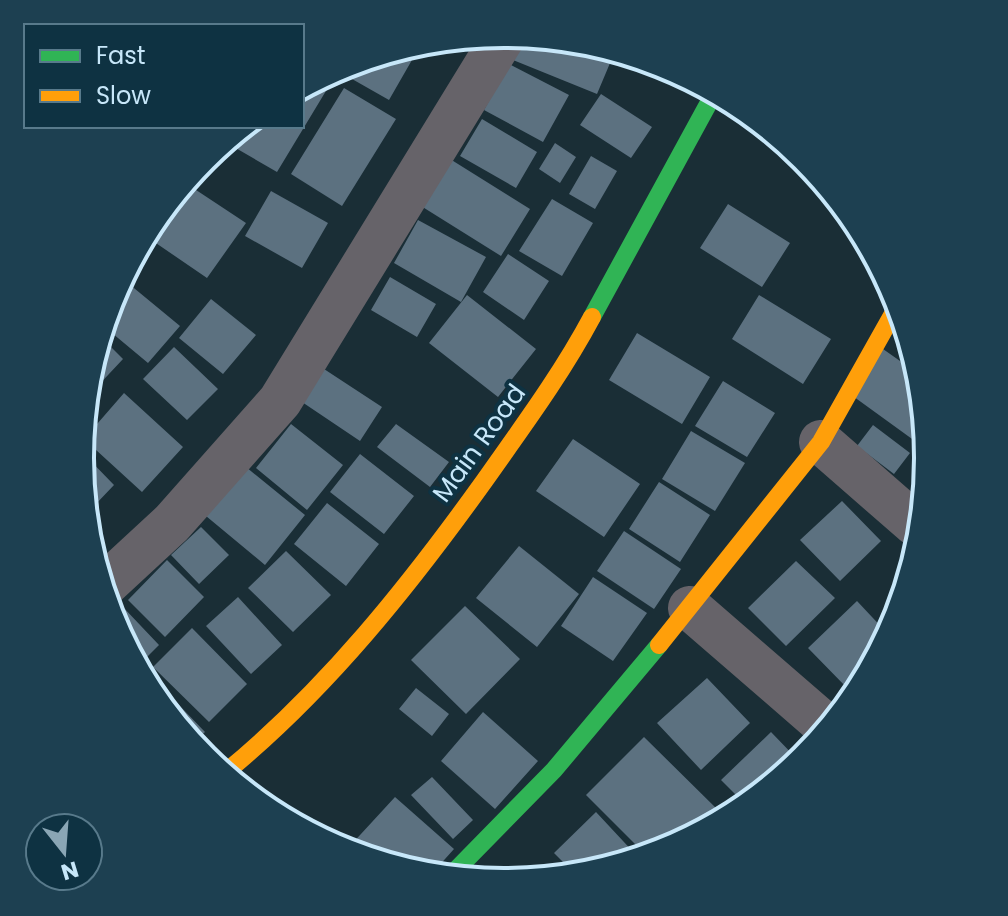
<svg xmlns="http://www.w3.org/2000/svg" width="1008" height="916" font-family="Poppins,sans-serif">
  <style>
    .building { fill: #5c7180 }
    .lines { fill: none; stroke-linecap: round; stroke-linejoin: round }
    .street { stroke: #666369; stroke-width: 44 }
    .fast { stroke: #30b455; stroke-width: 18 }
    .slow { stroke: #ff9f0a; stroke-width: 18 }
    .labels { text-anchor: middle; stroke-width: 8; stroke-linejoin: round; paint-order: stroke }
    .street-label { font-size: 26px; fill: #c7e7f9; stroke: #0e3242 }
    .rim { fill: none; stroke: #c7e7f9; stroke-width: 4 }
  </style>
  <rect width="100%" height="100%" fill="#1a2e36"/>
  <path class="building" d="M522,38l91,18 -16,38 -84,-34z
    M414,52l2,1 -27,47 -44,-25 6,-11z
    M509,64l60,31 -26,47 -59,-32z
    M330,74l5,2 -58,96 -50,-29 25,-17h50v-33z
    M344,88l52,31 -54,87 -51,-32z
    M601,94l51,33 -21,31 -51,-33z
    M482,119l55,33 -21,36 -56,-32z
    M555,143l21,14 -16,26 -21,-14z
    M591,156l26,15 -22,38 -26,-15z
    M450,159l80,50 -29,47 -80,-50z
    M187,184l59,39 -39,55 -57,-39z
    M271,191l57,32 -26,45 -57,-32z
    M552,199l41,24 -31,53 -43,-25z
    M728,204l62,39 -28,44 -62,-39z
    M418,220l68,37 -25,45 -67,-39z
    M508,254l41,27 -25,39 -41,-28z
    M390,277l46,27 -19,33 -46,-27z
    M123,279l57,47 -32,37 -42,-35 6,-33z
    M467,295l69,54 -38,48 -69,-54z
    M759,295l72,44 -28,45 -71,-45z
    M211,299l45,36 -33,39 -44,-36z
    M637,333l73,44 -28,47 -73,-44z
    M104,340l19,19 -29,31 8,-41z
    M174,347l44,42 -31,31 -44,-41z
    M883,349l27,19 14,69 -5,7 -69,-50z
    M324,369l58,38 -22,34 -58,-39z
    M723,381l52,32 -28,44 -52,-31z
    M124,393l59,54 -41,45 -58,-53z
    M291,424l52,41 -36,45 -51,-42z
    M396,424l53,38 -19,25 -53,-40z
    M873,425l37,28 -16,21 -37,-28z
    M691,431l54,32 -30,48 -53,-32z
    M573,439l67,45 -36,53 -68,-46z
    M81,451l33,34 -20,21 -6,-6z
    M360,454l54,42 -30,38 -54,-42z
    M246,467l59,48 -40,50 -59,-49z
    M659,482l51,33 -30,47 -51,-33z
    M842,501l39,40 -41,40 -40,-41z
    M327,503l52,41 -33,42 -52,-42z
    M201,527l28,28 -30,29 -28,-29z
    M624,531l57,38 -27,40 -57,-38z
    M519,546l60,48 -42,53 -61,-49z
    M286,551l45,44 -38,37 -45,-44z
    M167,560l37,37 -39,40 -37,-37z
    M796,561l39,37 -49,48 -38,-38z
    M593,577l54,36 -34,48 -52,-35z
    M238,597l44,48 -31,29 -45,-48z
    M857,601l30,32 -38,57 -41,-42z
    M122,606l37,39 -18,18 -29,-43 -1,-4z
    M465,606l55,53 -54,55 -55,-54z
    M192,628l55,56 -38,38 -56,-55z
    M152,677l53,55 -11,10 -43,-64z
    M707,678l43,45 -49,47 -44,-47z
    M416,688l33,26 -17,22 -33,-27z
    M483,712l55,49 -43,48 -54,-48z
    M771,732l28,29 -58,39 -20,-20z
    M644,737l77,76 -55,37 -21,4 -59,-59z
    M432,777l41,43 -20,19 -42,-44z
    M395,797l59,52 -18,20 -81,-17 -6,-5z
    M596,812l41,44 -67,13 -16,-16z"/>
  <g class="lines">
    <path class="street" d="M821,442l94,82
      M105,585l67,-62 108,-122 225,-367
      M690,608l135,117"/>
    <path class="fast" d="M592,317l120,-220
      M454,872l100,-102 105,-125"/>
    <path class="slow" d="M659,645l162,-203 77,-137
      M226,772c101,-83 183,-186 259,-292 38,-54 76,-105 107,-163"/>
  </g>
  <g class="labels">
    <g class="street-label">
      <text transform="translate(479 443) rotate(-54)" y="9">Main Road</text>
    </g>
  </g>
  <path d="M0 0H1008V916H0ZM94 458a410 410 0 1 1 820 0a410 410 0 1 1-820 0Z" fill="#1d4051" fill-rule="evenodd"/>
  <path class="rim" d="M94 458a410 410 0 1 1 820 0a410 410 0 1 1-820 0Z"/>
  <rect x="24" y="24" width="280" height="104" fill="#0e3242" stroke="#587a8b" stroke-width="2"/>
  <rect x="40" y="50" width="40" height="12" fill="#30b455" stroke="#587a8b" stroke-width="2"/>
  <text x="96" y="64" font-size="24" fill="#c7e7f9">Fast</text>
  <rect x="40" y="90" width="40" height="12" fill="#ff9f0a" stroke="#587a8b" stroke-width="2"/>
  <text x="96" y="104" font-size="24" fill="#c7e7f9">Slow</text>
  <g transform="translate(64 852) rotate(163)"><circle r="38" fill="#0e3242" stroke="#587a8b" stroke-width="2"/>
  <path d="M0-6L14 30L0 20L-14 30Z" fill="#8aa6b5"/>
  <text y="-12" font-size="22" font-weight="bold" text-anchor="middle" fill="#c7e7f9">N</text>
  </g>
</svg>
